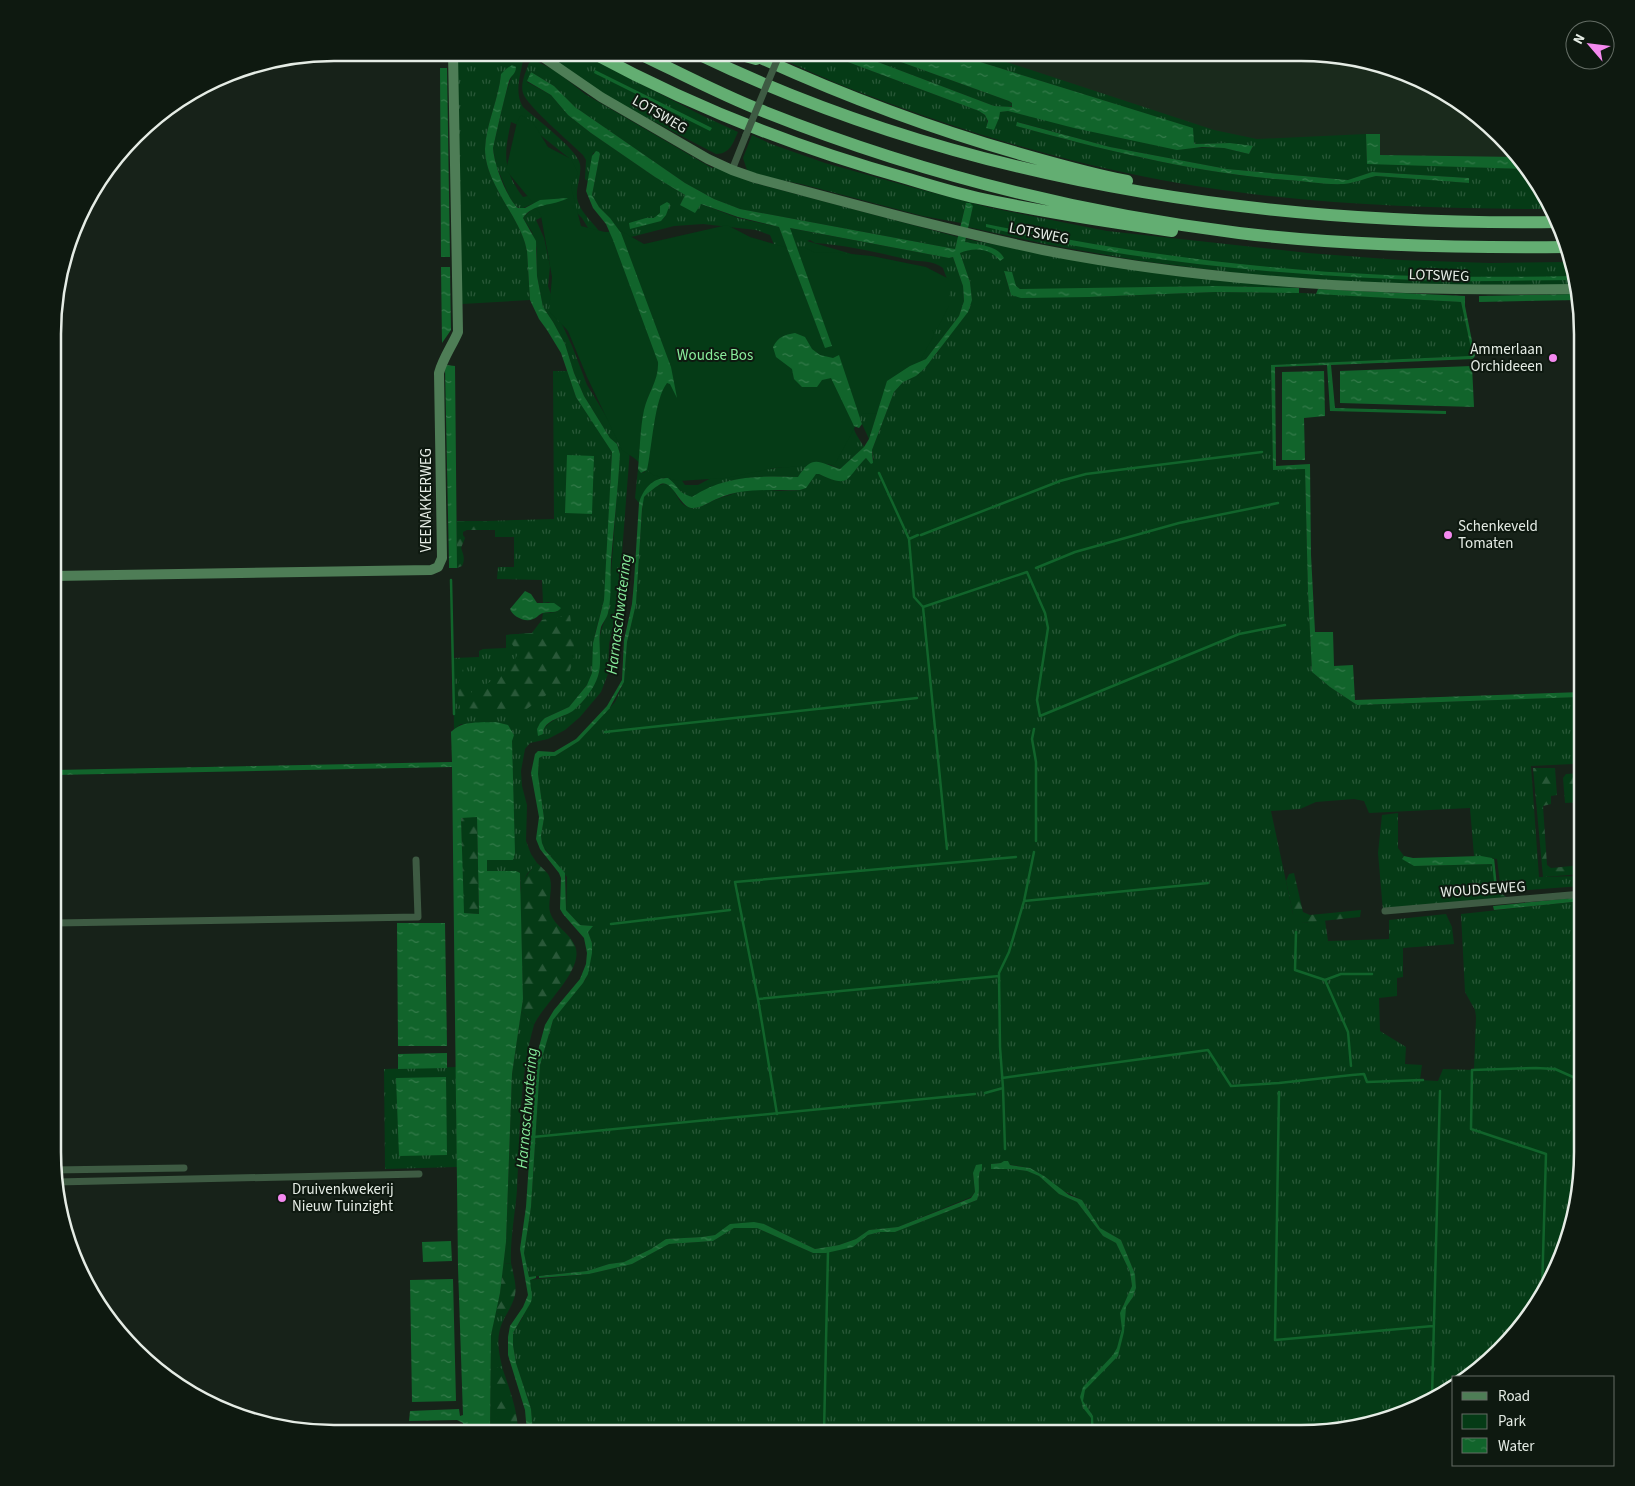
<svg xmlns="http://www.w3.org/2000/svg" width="1635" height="1486" font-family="'Source Sans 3',sans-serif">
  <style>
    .built { fill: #1a2a1c }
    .grass { fill: url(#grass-tufts); fill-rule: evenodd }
    .forest { fill: url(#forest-firs) }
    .park { fill: #053b16 }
    .water { fill: url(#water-ripples); fill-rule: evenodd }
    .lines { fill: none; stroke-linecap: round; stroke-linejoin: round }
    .stream { stroke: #11642b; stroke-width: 2.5 }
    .street { stroke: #3e5b43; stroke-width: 7 }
    .secondary { stroke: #4e7d56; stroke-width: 10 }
    .highway { stroke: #63ae72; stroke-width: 12 }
    .street-bridge { stroke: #3e5b43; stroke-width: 7 }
    .poi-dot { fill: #f489ef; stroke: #0e1910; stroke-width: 2 }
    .labels { text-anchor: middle; stroke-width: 4; stroke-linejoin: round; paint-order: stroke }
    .street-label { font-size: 15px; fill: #e5ece5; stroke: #0e1910 }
    .poi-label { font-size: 15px; fill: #e5ece5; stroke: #0e1910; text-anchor: start }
    .park-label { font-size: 15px; fill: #89ed9c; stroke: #0e1910 }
    .water-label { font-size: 16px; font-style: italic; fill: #85e999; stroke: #0e1910 }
    .rim { fill: none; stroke: #e5ece5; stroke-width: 2.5 }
  </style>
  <defs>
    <pattern id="grass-tufts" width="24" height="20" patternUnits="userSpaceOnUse" patternTransform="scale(1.25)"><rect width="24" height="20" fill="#053b16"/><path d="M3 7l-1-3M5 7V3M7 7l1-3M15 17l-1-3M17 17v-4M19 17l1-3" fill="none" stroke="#295838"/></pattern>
    <pattern id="forest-firs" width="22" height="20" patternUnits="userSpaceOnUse" patternTransform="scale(1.25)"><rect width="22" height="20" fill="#053b16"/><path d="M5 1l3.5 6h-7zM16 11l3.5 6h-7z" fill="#295838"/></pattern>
    <pattern id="water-ripples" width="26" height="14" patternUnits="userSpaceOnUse" patternTransform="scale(1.25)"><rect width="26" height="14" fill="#11642b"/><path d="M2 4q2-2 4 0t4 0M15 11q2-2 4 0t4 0" fill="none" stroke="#347a4a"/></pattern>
  </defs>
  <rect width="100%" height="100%" fill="#172219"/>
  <path class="built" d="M847,53h473l106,29 86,66 10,15 -165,-2 -329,-40z"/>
  <path class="grass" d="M457,53h65l2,1c-2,18 -11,36 -1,53 13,12 54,42 57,57 2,13 -6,26 -2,38 4,13 18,22 24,34l30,187 -14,182 -9,39 -1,30 -7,18 -21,25 -15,13 -17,9 -18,4 -5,6 -4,22 1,15 5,19 -1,36 5,13 6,9 -10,11 -6,15 -1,-15 -4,-3h-29v-11h25v-119l-51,-17 -7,5 -1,-71 26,-1v-6l4,-2 23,-1v-13l26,-2 10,-13 1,-7 14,-1 -8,-10 -6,1 -1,-23 -45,-1 1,-12h16v-30h-19v-7h-8v-9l67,-2 -1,-148h14l9,26 36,53 -5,109 -3,41 -8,30 -3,13 1,24 -4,14 -21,26 -24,11 -2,13c5,-11 18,-13 28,-19 8,-6 16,-15 21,-24 10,-16 7,-24 7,-41 0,-13 4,-23 9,-34l12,-159 -3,-10 -7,-6 -26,-42 -10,-23 -9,-29 -12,-22 -10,-15 -6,-31v-27l-5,-17 -9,-14 8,-8 8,-4 -5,-3 -13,6 -6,-4 -6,-9 -13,-31 -3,-17 12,-52 7,-21 -11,-1c-2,25 -15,49 -16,75 0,33 31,64 40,94l2,8 3,49 -68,4zM511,122l28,12 30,24 -41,38 -5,1c-21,-28 -19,-43 -12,-75zM574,210l8,8 11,18 21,193 -27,-44 -15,-39 -13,-28 -11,-32 2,-20 -6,-28 -8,-18 16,-8z
    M543,53h38l120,62 37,17c-5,11 -8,22 -22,22l-115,-60z
    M787,53h43l7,5 142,53c7,4 10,8 7,17l14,-16 8,-1 156,36 60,1 25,6 4,-7 -23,-4 -37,1 -1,-16 -241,-75h28l235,77 43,9 109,-5 1,29 158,6 26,40c-142,0 -286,-6 -424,-36 -85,-18 -176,-46 -257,-77 -29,-10 -56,-23 -84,-35zM1018,122l92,25 117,22 122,11 23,-8 97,6v5l-93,-7c-11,2 -20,7 -33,8 -18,1 -38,-3 -57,-4 -92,-7 -181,-30 -270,-54z
    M854,53h22l133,48 4,4 -5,2 -14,-1z
    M534,60l22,11 29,23 127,74 3,-1 36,15 207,55 -3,12 -215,-40 -26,-10 -29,-16 -110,-76 -21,-21 -23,-14 -4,10 24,13 17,20 23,18 64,44 30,18 -5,10 21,-1 37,14 41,9 36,93 17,26 -43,-118 160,30 4,-1 10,29 1,15 -5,15 -33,43 -16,7 -23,15 -18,58 -7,-15 -11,-32 -11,6 16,36 8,13 -24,22 -19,-8 -18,8 -4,8c-38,-1 -74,-2 -107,21 -17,-6 -13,-14 -27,-21 -12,6 -22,13 -26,26l-4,-5 3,-29 3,4 4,-1 -35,-254 -11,-11 -7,-12 8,-41 -1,-2 -6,1 -4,29 -4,-3 1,-19 -3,-5c-12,-12 -56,-49 -60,-62 -3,-9 3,-22 6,-30zM703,224l53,6 14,5 11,26 59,163 -50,42 -20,3 -31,1 -26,7 -15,8h-13l-7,-10 -47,-238 43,-11zM810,240l5,3c32,2 64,10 95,17 11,2 23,0 33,8l5,14 -141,-41z
    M752,135l19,9 54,19 86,24 80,21 116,23 201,22 92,7 90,3 79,-1 6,23h-179l-128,-8 -127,-16 -91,-16 -82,-18 5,-21 -7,-3 -5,20 -38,-7 -122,-32 -47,-9 -7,-5 -4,-12z
    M966,239l112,21 221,28 -83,-2 -192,4 -7,-2 -13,-16 7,23 78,2 127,-5 87,1 158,9 11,51 -3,3 -198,9 2,105 32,-1 3,124 4,79 18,15 27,18 225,-8v25h-8l-1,42 -42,2 8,111 43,-1v10l-81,6 -4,-33 -23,-3 -4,-48 -101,5 -5,-12 -10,-2 -38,3 -16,7 -29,2 22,103 10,9 22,-3 3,21 61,-2v-19l57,-6 6,13 2,17 -51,4v29l-6,1v18l-18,2 1,33 26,16 -1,17 17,1 -2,15 18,1 5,-12 31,1 2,-53 -1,-7 -10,-18 -4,-78 121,-13v251l-5,55 -23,69 -67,87 -22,14h-11v7l-46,28 -89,21h-786l-2,-24 -15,-46 -3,-18v-12l10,-16 8,-30 -2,-7 60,-6 43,-10 37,-20 44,-3 21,-13h23l56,25 40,-6 15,-12 12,-3h15l82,-32c4,-10 0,-19 3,-29l-7,2 2,19 -4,5 -73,30 -29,3 -13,9 -17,6 -24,4 -51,-25h-33l-16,11 -13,2 -36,2 -15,10 -27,13 -15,2 -22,7 -58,6 -5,-24 7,-46 9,-142 13,-45 33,-41 6,-36 -4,-11 4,-6 -12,-1 -14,-15 1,-33 -22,-28 -3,-6 -1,-7 3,-18 -6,-44 1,-16 4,-2h12l24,-15 36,-39 9,-20 3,-40 9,-38 7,-106c5,-5 15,-15 22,-14 11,2 12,20 23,23 12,4 23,-7 32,-9 13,-4 24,-9 37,-9 14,0 29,4 43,1 8,-3 10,-11 16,-16h3l12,5 28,-14 7,-7 3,3 5,-1 -2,-10 22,-58 9,-11 13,-5 21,-23 35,-53 -2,-18 -10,-29zM1001,1163l29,5 14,8 14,12 24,12 18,28 21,12 14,34 1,14 -3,9 -7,10 -3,-2 5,-8 4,-11 -2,-14 -14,-29 -13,-7 -26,-34 -18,-8 -20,-18 -12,-5 -15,-2h-21v-5z
    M1398,813v35l6,8 -2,2 12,8 80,-2 3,23 -11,9 -6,2 -63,10 -34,3 -5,-58 4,-38z
    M521,1011l13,14c-15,52 -14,111 -17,165 -2,25 -7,49 -6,73l-8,1 3,-22 6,-168z
    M456,1067l1,100 -72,2 -1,-100z
    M495,1312l10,5c-10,18 -7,34 -2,53l-4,-3 -2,66h-7l1,-98z"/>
  <path class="forest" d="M457,521h30v9h-20l-4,2v3l2,3 -4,10c3,8 4,11 1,18l-5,2z
    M570,615l5,39 -8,26 -43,31 -64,-3 -3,-21 6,-18 3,14 6,10 39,-24 7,-16 -12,-18 26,-2 10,-13z
    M1533,768h22l2,27 -6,1v8l-8,2 4,59 4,3 31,-3v9l-39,3z
    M1582,773v29l-17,1 -2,-25 3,-4z
    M461,817h16l2,97 -16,-1z
    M537,863c4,4 8,7 11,11 7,11 -1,27 2,38 4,14 20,21 25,34 10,23 -32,58 -41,79l-13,-14 2,-12 -3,-104c1,-13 9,-24 17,-32z
    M1294,873l9,39 7,3 51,-5 -1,7 -57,6 -8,-4 -2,-5 -7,-33 3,-7z
    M1497,887l2,5 10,7 -92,9 2,-5 5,-2 56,-3 6,-2z
    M511,1263c6,27 8,30 -6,54l-10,-5 5,-19 3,-29z
    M499,1367l4,3c7,21 15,41 15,63h-21l-2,-65z"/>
  <path class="park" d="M521,115l11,6 16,26 23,12 7,14 -7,14 10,39 24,6 16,-1 23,13 83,-19 23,12 38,11 16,-1 11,6 15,-1 42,4 54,11 23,12v27l-30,57 -23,15 -19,35 -15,1 -27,50 -60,4 -50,10 -46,3 -26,-6 -19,-17 -12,-8 -35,-73 -19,-46 -19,-20 3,-34 -11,-61 -8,-13 -27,-33 11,-48z"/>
  <path class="water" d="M830,53h24l140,53 18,1v-4l-3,-2 -133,-48h75l242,75 1,16 36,-1 23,3 -4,8 -25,-6 -22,-1 -25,3 -103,-22 -66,-17 -8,1 -1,6 -5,12 -8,-2 2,-7 -3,-6 -6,-4 -142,-53z
    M512,65l4,2c0,7 -5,8 -7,14 -6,22 -11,45 -16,67 1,16 13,49 25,60h7l15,-8 28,-2c-14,8 -36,5 -45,20l13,23 1,35 6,31 10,15 12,22 9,29 10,23 26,42 7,6 3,10c-2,35 -6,71 -9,106 -1,17 1,36 -3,53 -1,5 -5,9 -7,14 -4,16 2,33 -3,49 -4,13 -14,25 -24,34 -10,8 -31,9 -31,24l-5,2 -1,-7 3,-6 5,-5 24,-11 18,-22 5,-12 1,-30 11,-43 8,-148 -36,-55 -15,-44 -14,-23 -8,-11 -9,-19 -3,-49 -2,-8c-9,-30 -40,-61 -40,-94 1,-26 14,-50 16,-75l5,-5z
    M440,68h7l3,189h-9z
    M595,70l117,58 -2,3 -116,-58z
    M531,72l23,14 21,21 110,76 29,16 26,10 215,40 11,-46h4l3,3 -8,36c14,3 32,3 39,16l-4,3c-9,-13 -27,-14 -40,-8l10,29 2,18 -4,12 -43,56 -9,8 -13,6 -9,10 -22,58 1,13 -2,1 -5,-6c-21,21 -15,31 -47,16h-3l-10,14 -6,2c-28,1 -54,-3 -81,8 -9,3 -18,11 -28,10 -13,-3 -19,-31 -32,-23 -5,3 -11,8 -15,12l-2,12 -6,95 -9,38 -3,40 -15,27 -30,32 -24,15h-12l-4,2 -1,16 6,44 -3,18 1,7 3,7 20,23 1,37 14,15 13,1 -5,6 4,11v10l-4,21 -5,9 -30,37 -13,45 -9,142 -7,46 5,24 7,-1v2l-6,2 2,17 -1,5 -18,31v12l3,18 15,46 2,24h-6l-2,-23 -17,-55v-18l2,-11 13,-19 5,-12 -8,-46 6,-42 10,-149 9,-33 9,-15 26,-31 6,-15 1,-11 -3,-15 -21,-24 -3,-5 1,-31 -2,-5 -19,-24 -4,-10 3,-22 -8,-44 4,-19 3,-3 16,1 22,-13 31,-33 15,-26 2,-40 8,-36 2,-22 5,-79c4,-14 14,-26 29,-25 12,9 8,14 24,19 33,-22 68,-21 106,-20 15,-24 21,-14 42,-8l24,-22 5,-8 18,-58 23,-15 16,-7 33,-43 5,-15 -1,-15 -10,-29 -4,1 -159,-30 42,118 -7,2 -46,-121 -41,-10 -37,-13 -6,9 -15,-8 5,-10 -30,-18 -64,-44 -23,-18 -17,-20 -24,-14z
    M1017,122l93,25 117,22 121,11 24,-8 97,6v5l-93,-7c-11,2 -20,7 -32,8 -19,1 -39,-3 -57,-4 -92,-7 -182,-30 -271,-54z
    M1366,134h14v21l138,2 7,12 -158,-5z
    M596,151l3,1 1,2 -8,41 7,12 11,11 11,15 50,134 6,31 -7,-14 -3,-1c-13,16 -15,66 -20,87l-6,3 -3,-4c2,-19 2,-40 6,-59 4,-17 15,-30 14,-48l-45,-122 -7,-16 -13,-16 -7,-17 6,-35z
    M667,202l3,2 -4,11 -5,6 -31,8 -1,-6 17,-5h8l6,-5v-7z
    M986,224c94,19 189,34 284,43 101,10 202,11 303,9l1,4c-45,0 -89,2 -133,1 -152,-5 -307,-18 -455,-54z
    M441,267h9l1,63 -9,13z
    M1004,271l8,1 4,14 4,3 196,-3 83,2v5l-83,-1 -127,5 -68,1 -10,-3z
    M1318,289l147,7v10l10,50 -2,3 -142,6 4,43 111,3v3l-116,-3 -3,-46 -52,2 1,99 34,-2 1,91 4,77h18l1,34 19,-1 2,35 227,-8v5l-225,8 -27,-18 -18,-15 -4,-79 -3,-124 -32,1 -2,-105 198,-9 3,-3 -11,-51 -145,-8z
    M1577,294l1,6 -99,2v-6z
    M795,333l10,4 7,12 8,6 13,3 6,-3 23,69 -3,4 -5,-2 -23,-48 -9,2 -5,7h-15l-8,-8 -2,-10 -16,-12 -3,-10c6,-11 11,-12 22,-14z
    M446,365l9,1 2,202h-8v-4l-4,-197z
    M1472,366l2,41 -134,-4v-32z
    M1324,371l1,45 -21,2 1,42h-23v-88z
    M567,455l27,1 -2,58 -27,-1z
    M525,591l6,3 6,9h17l7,5c-4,6 -11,3 -18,5 -4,1 -6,5 -10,6 -8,4 -21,-3 -23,-10z
    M496,722l12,3 6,10 -2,6 3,112 -2,7h-26v11h29l4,2 3,126 -11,75 -6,168 -6,51 -9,42 -1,98h-27v-10l-6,-3 -48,1 1,-10 49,-2 1,7 3,-1 -5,-147 -6,-501 -398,8v-5l398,-8 -1,-30c11,-12 30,-9 45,-10zM477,817l2,97 -15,-1 -3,-95z
    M1404,856l9,2 68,-2 11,2 2,6 -80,2 -12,-7z
    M1582,897v4l-88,9 -1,-4z
    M397,923h48l2,123h-49z
    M447,1053v15l-49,1v-15z
    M446,1077l1,78 -48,1 -3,-78z
    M1004,1161h4l2,4 20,3 14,8 25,19 13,5 18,28 21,12 14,34 1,14 -3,9 -7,10 -2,25 -6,24 -33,34 -2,11 10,15 1,17h-3v-15l-7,-9 -4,-12 3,-10 30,-32 4,-7 5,-19 -2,-16 12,-27 -2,-14 -14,-29 -13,-7 -26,-34 -18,-8 -20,-18 -12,-5 -15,-2h-21v-5l10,-1z
    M982,1164v6l-2,1c-3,10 1,19 -3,29l-82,32h-15l-12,3 -15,12 -27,6h-13l-56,-25h-23l-21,13 -44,3 -37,20 -43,10 -50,4v-2l48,-5 22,-7 15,-2 27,-13 15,-10 36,-2 13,-2 15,-11 24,-2 10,2 51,25 24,-4 17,-6 13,-9 29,-3 73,-29 4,-6 -2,-19 3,-8z
    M451,1241l1,20 -29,1 -1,-20z
    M453,1279l3,122 -44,1 -2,-122z
    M422,1425h35v8h-35z"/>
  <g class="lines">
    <path class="stream" d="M879,473l30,66 5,58 9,10 24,242
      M921,535l139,-54 26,-7 176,-22
      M909,539l9,-4
      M1036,568l39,-16 104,-29 99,-20
      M451,580l3,134
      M923,607l104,-35 18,41 3,15 -11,72 3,16 199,-82 46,-9
      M1034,729l-2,10 4,23v79
      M605,732l312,-34
      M1489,860h4l3,29
      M1024,901l184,-18
      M611,924l119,-14
      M1296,932l-1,38 30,10 23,52 3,34
      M1325,980l16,-6h31
      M758,999l241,-23
      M1002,1078l206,-28 23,36 48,-3 73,-8 12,-1 3,8 56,-2
      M1279,1092l-4,248 158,-14
      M985,1093l18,-5
      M777,1114l-19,-115 -23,-117 281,-25
      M533,1137l442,-43
      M1005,1149l-2,-61 -3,-41 -1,-74 10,-21 15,-51 10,-49
      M1542,1291l4,-137 -75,-25 1,-59 64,-2 19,1 27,12
      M1432,1398l8,-307
      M824,1433l4,-182"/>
    <path class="street" d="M732,170l14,-35
      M1385,911l197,-17
      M54,923l364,-6 -2,-57
      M53,1170l131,-2
      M56,1182l363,-8"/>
    <path class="secondary" d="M537,53l64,44 107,62 24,11 23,8c95,25 191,52 288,72 175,34 355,42 533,39
      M54,576l377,-6 7,-3 4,-9 -3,-185c4,-15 13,-27 19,-41l-5,-279"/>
    <path class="highway" d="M593,53c100,54 207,96 316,126 23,7 46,14 69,19 64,14 130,24 194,33
      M638,53c42,20 83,42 127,59 151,60 312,101 474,121 108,13 218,15 327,14
      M696,53c267,129 568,173 863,169
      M735,53l21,6
      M750,53c91,42 184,77 281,104 32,9 64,18 96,24"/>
    <path class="street-bridge" d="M746,135l34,-82"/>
  </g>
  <g class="poi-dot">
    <circle cx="1553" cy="358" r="5"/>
    <circle cx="1448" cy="535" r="5"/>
    <circle cx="282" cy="1198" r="5"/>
  </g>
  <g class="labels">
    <g class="street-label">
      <text transform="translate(660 114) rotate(30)" y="5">LOTSWEG</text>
      <text transform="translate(1039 233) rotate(11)" y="5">LOTSWEG</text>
      <text transform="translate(1439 275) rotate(2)" y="5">LOTSWEG</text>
      <text transform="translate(426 500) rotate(-90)" y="5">VEENAKKERWEG</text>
      <text transform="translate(1483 889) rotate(-4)" y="5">WOUDSEWEG</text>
    </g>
    <g class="poi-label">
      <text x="1543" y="354" text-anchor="end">Ammerlaan<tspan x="1543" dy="17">Orchideeen</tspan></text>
      <text x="1458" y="531">Schenkeveld<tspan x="1458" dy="17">Tomaten</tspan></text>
      <text x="292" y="1194">Druivenkwekerij<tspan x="292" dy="17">Nieuw Tuinzight</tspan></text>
    </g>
    <g class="park-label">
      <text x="715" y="360">Woudse Bos</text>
    </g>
    <g class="water-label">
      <text transform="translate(618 614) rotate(-83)" y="6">Harnaschwatering</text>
      <text transform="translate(526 1108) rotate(-85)" y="6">Harnaschwatering</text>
    </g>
  </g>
  <path d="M0 0H1635V1486H0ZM334 61H1301A273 273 0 0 1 1574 334V1152A273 273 0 0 1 1301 1425H334A273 273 0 0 1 61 1152V334A273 273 0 0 1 334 61Z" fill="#0e1910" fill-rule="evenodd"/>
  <path class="rim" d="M334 61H1301A273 273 0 0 1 1574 334V1152A273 273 0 0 1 1301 1425H334A273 273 0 0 1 61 1152V334A273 273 0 0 1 334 61Z"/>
  <rect x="1452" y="1376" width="162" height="90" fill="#0e1910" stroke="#646d65"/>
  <rect x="1462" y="1392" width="25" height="8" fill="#4e7d56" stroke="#646d65"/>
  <text x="1498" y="1401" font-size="15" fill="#e5ece5">Road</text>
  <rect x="1462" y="1414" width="25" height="15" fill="#053b16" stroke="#646d65"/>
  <text x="1498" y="1426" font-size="15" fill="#e5ece5">Park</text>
  <rect x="1462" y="1438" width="25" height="15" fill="url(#water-ripples)" stroke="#646d65"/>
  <text x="1498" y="1451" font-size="15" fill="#e5ece5">Water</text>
  <g transform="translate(1590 45) rotate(298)"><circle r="24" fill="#0e1910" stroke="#646d65"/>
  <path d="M0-4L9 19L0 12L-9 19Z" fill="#f489ef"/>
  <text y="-8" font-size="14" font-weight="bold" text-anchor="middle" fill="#e5ece5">N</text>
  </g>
</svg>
